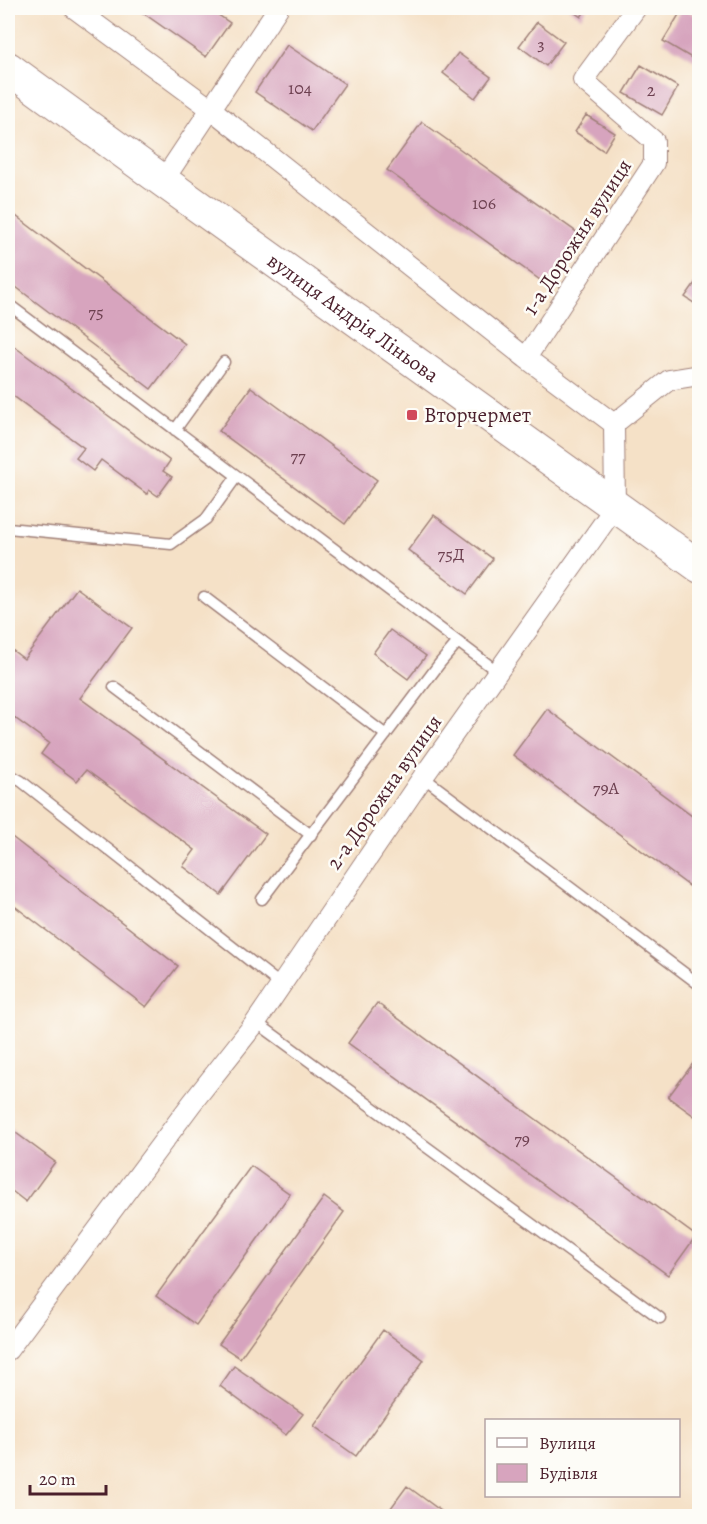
<svg xmlns="http://www.w3.org/2000/svg" width="707" height="1524" font-family="Alegreya,serif">
  <style>
    .building { fill: #d7a4be }
    .lines { fill: none; stroke-linecap: round; stroke-linejoin: round }
    .service-casing { stroke: #a08079; stroke-width: 13 }
    .minor-casing { stroke: #a08079; stroke-width: 22 }
    .primary-casing { stroke: #a08079; stroke-width: 34 }
    .service { stroke: #fff; stroke-width: 10 }
    .minor { stroke: #fff; stroke-width: 20 }
    .primary { stroke: #fff; stroke-width: 32 }
    .poi-dot { fill: #d1495b; stroke: #fdfcf7; stroke-width: 2 }
    .labels { text-anchor: middle; stroke-width: 5; stroke-linejoin: round; paint-order: stroke }
    .number-label { font-size: 18px; fill: #6d4050 }
    .street-label { font-size: 21px; fill: #4a1f2b; stroke: #fdfcf7 }
    .poi-label { font-size: 21px; fill: #4a1f2b; stroke: #fdfcf7; text-anchor: start }
  </style>
  <rect width="100%" height="100%" fill="#fdfcf7"/>
  <filter id="ink" filterUnits="userSpaceOnUse"><feTurbulence type="fractalNoise" baseFrequency=".0167" numOctaves="2"/><feDisplacementMap in="SourceGraphic" scale="12" xChannelSelector="R" yChannelSelector="G"/><feConvolveMatrix kernelMatrix="1 2 1 2 8 2 1 2 1" color-interpolation-filters="sRGB"/></filter>
  <filter id="wash" filterUnits="userSpaceOnUse"><feTurbulence type="fractalNoise" baseFrequency=".008" numOctaves="4" result="noise"/><feDisplacementMap in="SourceGraphic" scale="24" xChannelSelector="R" yChannelSelector="G"/><feGaussianBlur stdDeviation="1.35" result="paint"/><feColorMatrix in="noise" values="0 0 0 0 0 0 0 0 0 0 0 0 0 0 0 0 0 1.4 0 .05"/><feComposite in="paint" operator="in"/></filter>
  <g filter="url(#wash)">
    <rect width="100%" height="100%" fill="#f5e1c7"/>
    <g id="blocks">
      <path class="building" d="M136,8h72l22,15 -24,34z
        M568,8h19l-6,9z
        M683,8l17,10v45l-37,-22z
        M537,22l27,20 -18,24 -27,-20z
        M287,45l58,39 -33,47 -57,-39z
        M458,53l33,24 -16,21 -32,-25z
        M641,65l37,22 -16,28 -38,-22z
        M586,115l29,18 -11,18 -29,-19z
        M422,122l160,114 -35,49 -160,-115z
        M8,210l177,134 -34,45 -143,-108z
        M700,276v31l-15,-10z
        M8,342l162,119 -7,10 9,6 -14,19 -9,-6 -2,4 -46,-34 -8,11 -17,-13 8,-10 -76,-56z
        M251,387l126,93 -32,44 -126,-93z
        M434,515l59,44 -26,35 -59,-44z
        M77,588l55,40 -52,70 186,136 -45,61 -38,-29 12,-16 -109,-80 -9,11 -36,-27 8,-11 -41,-30v-66l16,12z
        M390,630l36,26 -18,23 -35,-26z
        M547,709l153,113v72l-187,-139z
        M8,834l170,132 -32,41 -138,-106z
        M377,1003l319,233 -28,39 -320,-232z
        M700,1054v66l-32,-23z
        M8,1127l47,35 -29,40 -18,-14z
        M251,1166l39,28 -94,131 -40,-29z
        M324,1197l20,15 -104,146 -21,-14z
        M383,1330l41,30 -68,96 -42,-30z
        M234,1366l69,48 -17,21 -66,-49z
        M407,1486l38,28 -1,2h-49l-7,-4z"/>
    </g>
  </g>
  <g filter="url(#ink)">
    <use href="#blocks" fill-opacity="0" stroke="#a08079" stroke-width="1.5"/>
    <g class="lines">
      <defs>
        <path id="service" d="M8,304l490,368
          M175,430l49,-68
          M8,528l163,16 35,-25 31,-43
          M204,597l182,138
          M114,687l197,148
          M8,774l13,7 260,204
          M423,777l277,208
          M262,899l178,-236 18,-21
          M256,1022l404,296"/>
        <path id="minor" d="M163,181l115,-173
          M526,358l128,-195v-22l-71,-61 53,-72
          M614,424l55,-44 31,-5
          M8,1350l184,-247 64,-81 167,-245 192,-270 -1,-83 -88,-66 -315,-249 -137,-101"/>
        <g id="primary">
          <path id="s1" d="M8,68l155,113 537,386"/>
        </g>
      </defs>
      <use href="#service" class="service-casing"/>
      <use href="#minor" class="minor-casing"/>
      <use href="#primary" class="primary-casing"/>
      <use href="#service" class="service"/>
      <use href="#minor" class="minor"/>
      <use href="#primary" class="primary"/>
    </g>
  </g>
  <rect class="poi-dot" x="406" y="409" width="12" height="12" rx="3"/>
  <g class="labels">
    <g class="number-label">
      <text x="541" y="50">3</text>
      <text x="300" y="94">104</text>
      <text x="651" y="96">2</text>
      <text x="484" y="209">106</text>
      <text x="96" y="318">75</text>
      <text x="298" y="462">77</text>
      <text x="451" y="560">75Д</text>
      <text x="606" y="794">79А</text>
      <text x="522" y="1145">79</text>
    </g>
    <g class="street-label">
      <text transform="translate(577 237) rotate(-57)" y="7">1-а Дорожня вулиця</text>
      <text dy="7" stroke="none"><textPath href="#s1" startOffset="426">вулиця Андрія Ліньова</textPath></text>
      <text transform="translate(384 792) rotate(-55)" y="7">2-а Дорожна вулиця</text>
    </g>
    <g class="poi-label">
      <text x="424" y="422">Вторчермет</text>
    </g>
  </g>
  <rect width="707" height="1524" fill="none" stroke="#fdfcf7" stroke-width="30"/>
  <rect x="485" y="1419" width="195" height="78" fill="#fdfcf7" stroke="#b5a4a5" stroke-width="1.5"/>
  <rect x="497" y="1438" width="30" height="9" fill="#ffffff" stroke="#b5a4a5" stroke-width="1.5"/>
  <text x="539" y="1449" font-size="18" fill="#4a1f2b">Вулиця</text>
  <rect x="497" y="1464" width="30" height="18" fill="#d7a4be" stroke="#b5a4a5" stroke-width="1.5"/>
  <text x="539" y="1479" font-size="18" fill="#4a1f2b">Будівля</text>
  <path d="M30 1485v9h76v-9" fill="none" stroke="#4a1f2b" stroke-width="3"/>
  <text x="39" y="1485" font-size="18" fill="#4a1f2b" stroke="#fdfcf7" stroke-width="4.5" paint-order="stroke">20 m</text>
</svg>
